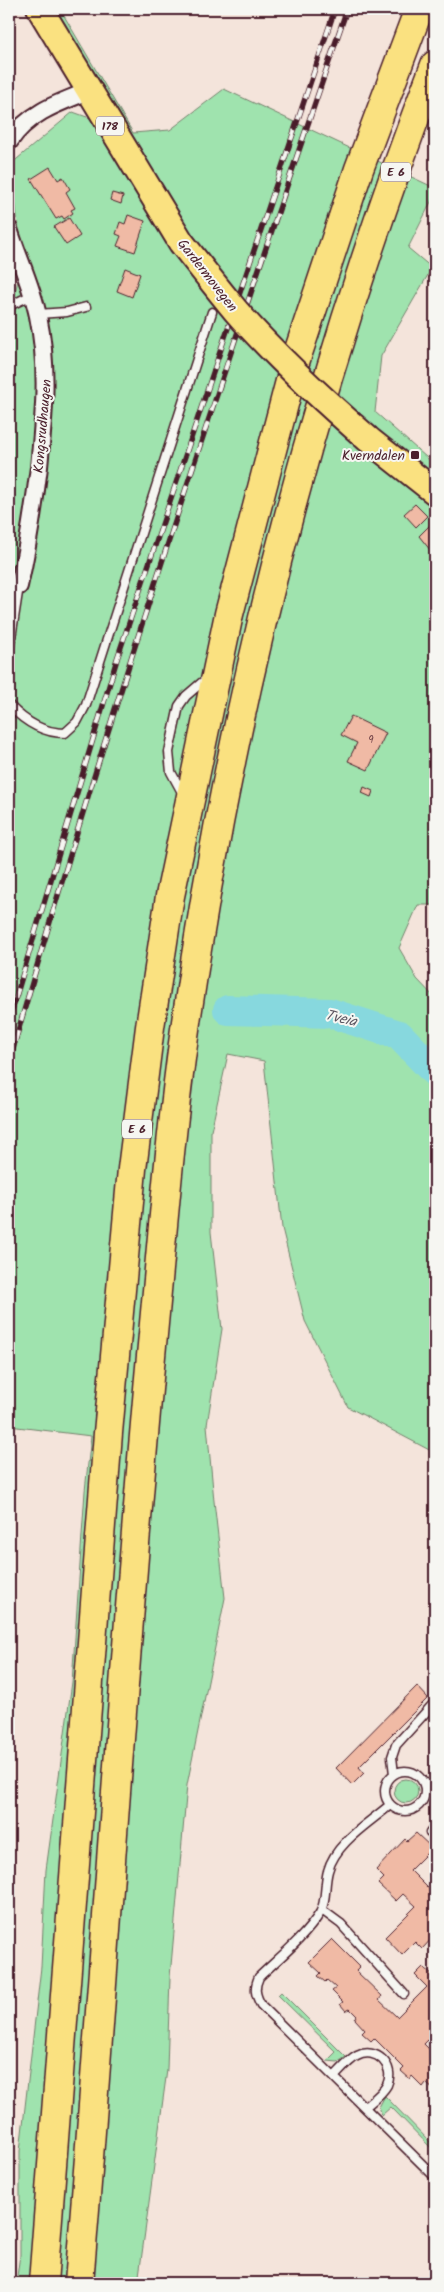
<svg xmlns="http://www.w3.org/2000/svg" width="444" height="2292" font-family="Kalam,sans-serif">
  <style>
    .green { fill: #9fe3ae; stroke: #74816c }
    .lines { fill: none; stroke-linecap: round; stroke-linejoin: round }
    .river { stroke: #87d8de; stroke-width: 30 }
    .building { fill: #f0baa5; stroke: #4a1f2b }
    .service-casing { stroke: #4a1f2b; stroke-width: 11 }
    .minor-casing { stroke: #4a1f2b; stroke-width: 20 }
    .primary-casing { stroke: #4a1f2b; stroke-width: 29 }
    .motorway-casing { stroke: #4a1f2b; stroke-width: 31 }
    .service { stroke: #f6f6f2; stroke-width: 8 }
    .minor { stroke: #f6f6f2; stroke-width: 16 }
    .primary { stroke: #fae180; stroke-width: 25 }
    .motorway { stroke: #fae180; stroke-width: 28 }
    .rail-casing { stroke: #4a1f2b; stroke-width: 5.5 }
    .rail { stroke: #f6f6f2; stroke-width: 4; stroke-dasharray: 11; stroke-linecap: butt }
    .primary-bridge-casing { stroke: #4a1f2b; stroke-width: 29; stroke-linecap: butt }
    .primary-bridge { stroke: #fae180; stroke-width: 25 }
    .poi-dot { fill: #4a1f2b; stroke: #f6f6f2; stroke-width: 2 }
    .labels { text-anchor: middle; stroke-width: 4; stroke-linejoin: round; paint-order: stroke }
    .number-label { font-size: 11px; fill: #74464a }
    .shield { fill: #f6f6f2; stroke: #7e6067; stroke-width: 1 }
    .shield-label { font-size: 12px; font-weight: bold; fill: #4a1f2b }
    .street-label { font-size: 14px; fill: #4a1f2b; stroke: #f6f6f2 }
    .poi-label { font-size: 14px; fill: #4a1f2b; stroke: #f6f6f2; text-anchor: end }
    .water-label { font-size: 15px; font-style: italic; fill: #5c5661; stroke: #f6f6f2 }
  </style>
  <rect width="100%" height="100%" fill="#f4e4db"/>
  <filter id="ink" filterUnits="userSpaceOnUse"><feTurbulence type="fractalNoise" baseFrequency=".02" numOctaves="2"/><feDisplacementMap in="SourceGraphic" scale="10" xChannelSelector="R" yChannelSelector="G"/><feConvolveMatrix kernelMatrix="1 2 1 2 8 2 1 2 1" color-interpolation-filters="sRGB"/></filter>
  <g filter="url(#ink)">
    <path class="green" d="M51,9h9l73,124 37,-3 54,-41 211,99v6l-27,54 24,20 -51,88 -6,56 60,53v440h-17l-19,43 18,31 18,19v455l-87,-46 -43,-86 -23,-93 -18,-167 -36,-7 -17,77v101l11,97 -15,96 7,76 11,97 -38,187 -17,192 -3,93 -29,213h-122l4,-28v-104l21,-184 5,-97 26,-188 13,-191 6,-55 -82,-10v-1105l13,-60 -11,-97 62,-52 50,18z
      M394 1791a12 12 0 1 1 24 0a12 12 0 1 1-24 0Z
      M281,1992l65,65 -8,5 -11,-1 9,-9 -58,-57z
      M385,2096l50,51v5l-44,-45 -9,8 -3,-8z"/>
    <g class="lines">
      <path class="river" d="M228,1010l102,3 69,22 36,37"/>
    </g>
    <path class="building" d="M50,167l8,13 5,-3 7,12 -4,3 9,16 -4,2 2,3 -9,6 -2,-3 -6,3 -25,-40z
      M112,193l11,3 -2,8 -11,-4z
      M128,215l17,6 -10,31 -18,-6 4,-10 -5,-2 4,-12 5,2z
      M69,218l11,18 -14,9 -12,-18z
      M125,268l15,6 -8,23 -15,-6z
      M415,504l12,12 -11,11 -12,-13z
      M431,524l4,5v27l-16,-20z
      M351,716l35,17 -18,37 -20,-9 9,-18 -16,-8z
      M364,787l9,4 -2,6 -9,-4z
      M417,1686l11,12 -69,69 5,6 -12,12 -16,-17z
      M416,1833l16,15 -22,22 25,25v40l-13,14 -7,-7 -13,13 -17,-18 31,-31 -13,-12 -7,7 -18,-17 6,-6 -8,-8 29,-31 2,2z
      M332,1939l28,28 -4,4 26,25 -3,4 18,17 30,-30 -12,-12 8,-8 12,11v60l-2,-3 -9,9 11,11v43l-3,-4 3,-3 -9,-8 -3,4 -11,-11 -2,3 -9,-8 3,-3 -30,-30 -3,3 -9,-8 3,-3 -10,-11 2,-3 -7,-7 -4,2 -6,-7 3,-2 -11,-11 4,-3 -9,-8 -2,2 -7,-6 3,-3 -12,-11z"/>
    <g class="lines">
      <defs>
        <path id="service" d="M9,306l23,-11
          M38,314l29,-2 19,-5
          M9,651l10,-65
          M9,705c15,16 33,28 56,28l12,-11 9,-17 126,-393
          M184,796l-13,-24 -2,-20 10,-46 7,-10 21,-18
          M385 1791a20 20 0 1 1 40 0a20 20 0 1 1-40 0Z
          M394,1774l-2,-17 4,-12 39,-43
          M424,1783l11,1
          M390,1805c-21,18 -55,38 -62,66 -4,14 -1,30 -8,42 -15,24 -40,44 -61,64 -5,11 -4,17 2,28l174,172
          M430,1833l5,-6
          M322,1910l19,14 63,70
          M334,2077c7,-7 15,-17 23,-21 19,-10 39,10 30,29 -5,9 -15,16 -22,22"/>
        <path id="minor" d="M9,142c19,-29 49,-39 80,-51
          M9,229c9,29 23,57 29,87 11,53 6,97 1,151 -5,40 -11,79 -20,119l-10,1"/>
        <path id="primary" d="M40,9l141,233
          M368,439l67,53"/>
        <path id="motorway" d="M43,2283l65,-850 24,-264 18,-142 20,-131 59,-282 66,-252 64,-193 60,-160
          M79,2283c26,-312 44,-626 73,-938 10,-105 18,-211 33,-316 46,-328 131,-654 250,-964"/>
      </defs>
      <use href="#service" class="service-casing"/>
      <use href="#minor" class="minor-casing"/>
      <use href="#primary" class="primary-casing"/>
      <use href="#motorway" class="motorway-casing"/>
      <use href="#service" class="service"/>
      <use href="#minor" class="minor"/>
      <use href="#primary" class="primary"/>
      <use href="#motorway" class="motorway"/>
      <defs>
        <path id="rail" d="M9,1020l108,-361 218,-650
          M9,1063c101,-356 219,-705 338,-1054"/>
      </defs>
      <use href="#rail" class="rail-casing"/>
      <use href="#rail" class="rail"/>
      <defs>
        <path id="primary-bridge" d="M181,242c18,23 36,46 55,69 40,46 86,88 132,128"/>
      </defs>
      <use href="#primary-bridge" class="primary-bridge-casing"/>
      <use href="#primary-bridge" class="primary-bridge"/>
    </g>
  </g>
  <rect class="poi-dot" x="410" y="450" width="10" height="10" rx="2.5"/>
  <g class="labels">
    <g class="number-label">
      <text x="371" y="743">9</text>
    </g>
    <g class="shield">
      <rect x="96" y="116.5" width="28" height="19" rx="4"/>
      <rect x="381" y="162.5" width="30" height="19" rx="4"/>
      <rect x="122" y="1119.5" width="30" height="19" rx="4"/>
    </g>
    <g class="shield-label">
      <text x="110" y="130">178</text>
      <text x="396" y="176">E 6</text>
      <text x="137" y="1133">E 6</text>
    </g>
    <g class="street-label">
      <text transform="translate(208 275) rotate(52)" y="5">Gardermovegen</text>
      <text transform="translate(42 426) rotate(-85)" y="5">Kongsrudhaugen</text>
    </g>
    <g class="poi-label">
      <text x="405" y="460">Kverndalen</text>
    </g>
    <g class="water-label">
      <text transform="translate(341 1018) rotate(13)" y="5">Tveia</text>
    </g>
  </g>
  <rect width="444" height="2292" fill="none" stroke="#f6f6f2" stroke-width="30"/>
  <rect x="15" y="15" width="414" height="2262" fill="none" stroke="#4a1f2b" stroke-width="2" filter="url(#ink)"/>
</svg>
